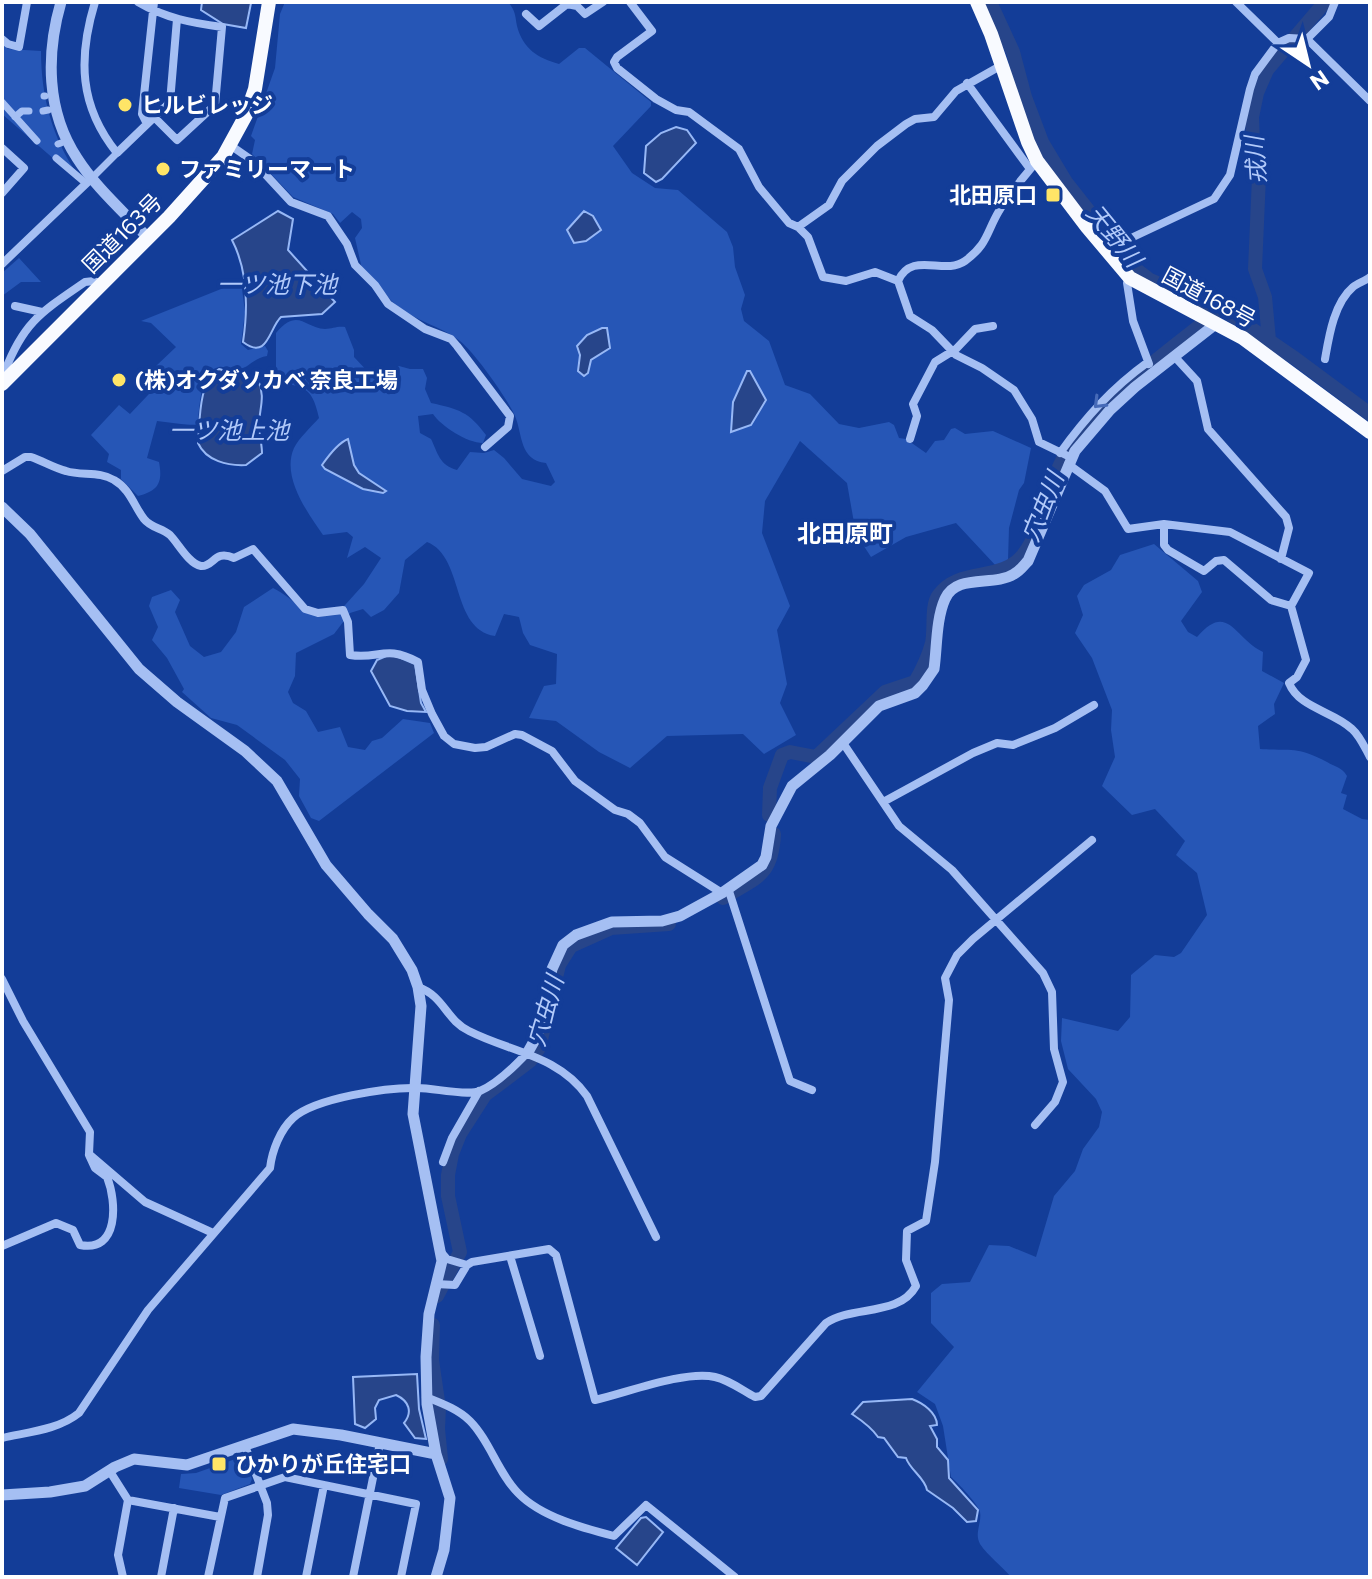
<svg xmlns="http://www.w3.org/2000/svg" width="1372" height="1579" font-family="Commissioner,'Noto Sans JP',sans-serif">
  <style>
    .green { fill: #2656b6 }
    .water { fill: #27458a; stroke: #97b8f6; stroke-width: 2 }
    .lines { fill: none; stroke-linecap: round; stroke-linejoin: round }
    .river { stroke: #27458a; stroke-width: 14 }
    .pedestrian { stroke: #a5bff3; stroke-width: 7 }
    .minor { stroke: #a5bff3; stroke-width: 8 }
    .tertiary { stroke: #a5bff3; stroke-width: 11 }
    .trunk { stroke: #f8faff; stroke-width: 14 }
    .oneway { stroke: #466ab8 }
    .poi-dot { fill: #ffe567; stroke: #133d98; stroke-width: 3 }
    .labels { text-anchor: middle; stroke-width: 8; stroke-linejoin: round; paint-order: stroke }
    .poi-label { font-size: 22px; font-weight: bold; fill: #fff; stroke: #133d98; text-anchor: start }
    .street-label { font-size: 22px; fill: #fff; stroke: #133d98 }
    .water-label { font-size: 24px; font-style: italic; fill: #b2cafa; stroke: #133d98 }
    .neighbourhood-label { font-size: 24px; font-weight: bold; fill: #fff; stroke: #133d98 }
  </style>
  <rect width="100%" height="100%" fill="#133d98"/>
  <path class="green" d="M285,2h223c8,9 7,14 9,24 6,23 21,32 42,38l20,-16h6l66,54v4l-38,40 19,27 23,15 23,2 49,42 6,15 2,20 10,28 -4,14 3,12 25,20 16,44 25,9 29,30 20,4 30,-6 5,3 5,13 7,1 20,14 9,-12 9,-1 7,-11 4,-1 10,6 28,-3 38,17 -7,35 -5,7 -10,38 -1,32 -5,5 -6,2 -41,-44 -50,14 -35,20 -15,-23 -9,-51 -47,-42 -35,60 -3,32 28,73 -13,24 10,54 -7,19 16,32 -32,19 -21,-20 -76,2 -37,32 -31,-16 -43,-31 -27,-3 15,-32 12,-2 1,-30 -27,-9 -7,-12 -4,-16 -15,-3 -9,22c-45,-7 -30,-79 -68,-94l-22,18 -6,33 -15,17 -13,7 -8,-8 -13,4 -16,21 -38,19 -1,23 -7,16 5,11 13,8 12,21 22,-5 8,20 17,3 7,-9 10,-3 21,-19 27,4 4,10 -115,88 -8,-3 -12,-22 1,-17 -15,-19 -48,-35 -26,-7 -29,-26 2,-3 -17,-31 -15,-18 6,-13 -9,-21 3,-9 19,-7 9,10 -5,12 15,34 14,11 17,-5 15,-20 8,-25 29,-19c28,14 26,29 63,27l28,-31 17,-26 -16,-11 -18,11 6,-21 -6,-5 -24,3c-15,-22 -42,-58 -29,-87 5,-10 17,-21 25,-30 -8,-36 -16,-27 -43,-39v-46c22,-26 28,-5 49,-4 8,0 11,-3 20,-2l9,23v7l18,19 7,2 20,-12 11,3h13l4,9 -2,11 6,14c28,6 38,9 55,32l-3,8c-16,0 -42,-17 -50,-29l-15,2 2,17 11,6c7,14 8,26 26,31l13,-18 14,1 10,-3 10,8 18,21 29,7 4,-4 -9,-19c-27,-3 -23,-28 -31,-47 -8,-18 -40,-63 -55,-75 -19,-15 -45,-20 -64,-36 -13,-11 -20,-26 -34,-36l-7,-31 7,-10 -1,-9 -9,-7 -12,11 -7,-9 -40,-17 -41,-43 3,-14 -4,-4 24,-68 5,-54z
    M2,43l6,6 33,2c0,45 11,87 37,124l-23,-15 -53,-46z
    M19,258l22,24h-20l-19,14v-23z
    M241,281l4,31 -4,32 7,6 17,-4 3,5 -1,5c-13,2 -20,13 -29,14 -6,1 -13,-4 -19,-3 -20,4 -19,44 -22,59l-40,-5 -10,37 12,4c4,21 -1,29 -21,34l-17,-17v-9l-14,-8 2,-8 -18,-19 28,-30 11,9 36,-38 -10,-10 20,-19 -25,-24 -10,-2z
    M1154,544l44,37 4,11 -21,29 7,11 9,5c31,-36 37,1 66,15l-1,19 22,12 -10,21 1,10 -17,12 2,23c32,2 37,-3 67,13 8,5 15,5 20,14l-6,17 6,2 -4,14 19,10 8,1v757h-359c-9,-11 -23,-21 -31,-33 -6,-11 2,-21 0,-32 -2,-8 -22,-29 -29,-35l-8,-51 -8,-22 -18,-12 37,-45 -23,-24v-30l11,-9 28,-2 19,-37 20,1 27,11 18,-61 21,-25 8,-22 16,-22 3,-15 -6,-13 -28,-30 -7,-28 1,-23 56,13 12,-14 1,-42 24,-20 19,2 7,-4 26,-38 -10,-42 -21,-18 9,-14 -30,-32 -23,6 -30,-29 13,-29 -4,-27 1,-20 -20,-52 -17,-25 8,-18 -6,-19 7,-11 27,-15 9,-15z
    M241,1457l4,2 7,20 -2,5 -29,11 -42,-7 2,-14 15,-1z"/>
  <path class="water" d="M202,2h53l-4,1 -5,25 -23,-4 -22,-14z
    M676,127l11,3 9,13 -34,36 -6,3 -12,-9 2,-27 15,-13z
    M278,211l15,8 -5,31 47,52 -13,12 -41,3c-12,11 -13,44 -38,25 5,-33 5,-71 -11,-102z
    M584,211l9,5 8,14 -15,11 -12,2 -7,-13z
    M602,328h5l3,20 -19,12 -3,13 -4,3 -6,-5 2,-16 -3,-9 10,-11z
    M219,369l39,11c8,17 1,29 1,46 0,9 3,18 3,27l-16,12c-18,1 -40,-4 -48,-22 2,-21 0,-62 21,-74z
    M747,371h3l16,29 -15,25 -20,7 2,-30z
    M348,439l6,26 5,8 27,18 -3,2 -20,-4 -38,-20 -3,-4c7,-10 16,-22 26,-26z
    M391,654l24,10 6,39 5,9 -19,-1 -17,-5 -19,-35 6,-11z
    M417,1374l2,35 7,30 -11,-1 -11,-15c9,-11 5,-22 -8,-28l-17,5 -4,8 1,11 -11,9 -10,-4 -2,-47z
    M912,1399c11,4 25,14 25,26l-7,1 7,13v8l11,13 1,18 29,32 -2,11 -9,1 -14,-14 -26,-18c-2,-12 -17,-20 -21,-32l-8,-1 -14,-19 -6,-1c-6,-9 -17,-17 -26,-23l11,-12z
    M646,1517l17,15 -26,33 -21,-17 25,-30z"/>
  <g class="lines">
    <path class="river" d="M990,2l23,50 12,45 17,45 24,40 67,85 17,13 77,32 69,47 74,55
      M1269,340l-4,-43 -10,-28 4,-92 -6,-35 -1,-25 5,-24 10,-23 58,-68
      M769,815l1,-27 12,-33 8,-3 26,5 69,-65 30,-10c7,-12 13,-24 17,-39 3,-13 -1,-36 6,-47 21,-30 63,-13 85,-41 24,-31 24,-74 46,-106 39,-58 99,-96 151,-140
      M723,898c33,-21 49,-21 51,-64
      M437,1296l23,-44 -12,-56v-21l4,-21 8,-20 25,-39 45,-34 9,-13 20,-83 12,-19 40,-18 58,-4
      M433,1325l-1,35 7,48 -1,21 3,30"/>
    <path class="pedestrian" d="M44,96h1
      M2,102l35,39
      M43,111l5,-1
      M15,117l7,-6h7
      M58,144l3,-1
      M56,158l26,22
      M92,178l25,-25"/>
    <path class="minor" d="M95,2c-17,56 -16,104 22,151l53,-51 7,-83
      M138,2c27,16 54,21 84,25l-7,78 -38,35 -23,-23
      M630,2l22,29 -35,26 -3,5 3,6 39,31 20,11 13,2 50,37 20,38 30,36 9,4 10,10 15,40 23,4 29,-9 23,9
      M1236,2l42,41
      M526,14l13,12 28,-22 10,2 8,8 18,-12
      M2,39l6,5 11,3 8,-45
      M1307,39l63,62
      M967,83l63,86
      M147,124l-5,-10 12,-112
      M230,145l23,16 38,41 37,14 19,28 8,21 20,20 13,19 37,25 26,10 6,7 53,70 -2,11 -23,20
      M2,148l22,20 -22,25
      M1037,161c-13,16 -28,32 -38,50 -13,22 -11,33 -34,50 -21,15 -53,-11 -67,20l12,35 22,14 24,25 26,13 32,22 18,29 7,23 31,15
      M798,227l31,-22 13,-24 35,-35 29,-22 9,-5 19,-2 22,-26 46,-26
      M1110,255l21,-17 83,-39 16,-24 20,-86 5,-15 23,-31 11,-5 18,1 22,-22 6,-15
      M2,264l90,-86
      M1130,278l-3,5 6,38 16,43
      M15,306l27,6
      M1174,356l23,25 11,48 78,88 3,11 -8,31
      M1325,359c4,-23 9,-56 28,-72 5,-4 12,-6 17,-10
      M9,378l-4,-7c19,-50 38,-60 80,-89l9,-1 8,3
      M910,439l7,-23 -4,-12 22,-42 21,-13 19,-20 18,-3
      M1060,453c26,-36 52,-65 88,-91
      M1068,464l37,27 23,38 36,-5 66,8 79,41 -18,33 15,54 -9,17 -8,6c10,25 44,28 63,46 8,7 13,19 18,28
      M2,471l23,-14h6c12,4 23,11 35,14 15,5 34,0 48,9 16,9 20,26 30,39 7,9 18,9 26,16 8,8 19,29 31,31 13,1 13,-17 33,-8l19,-9 52,60 13,4 25,-3 5,12 2,33c29,5 35,-11 68,7l4,28 10,24 12,22 10,8 21,4 11,-1 29,-13 7,1 30,16 23,30 40,29 13,4 12,9 25,34 57,36
      M1164,524v21l4,5 36,21 12,-10 8,-1 47,40 20,6
      M843,743l56,83 53,44 91,103 9,19 2,57 9,33 -8,20 -20,23
      M885,801l88,-48 24,-10 16,2 42,-17 39,-23
      M728,888l62,193 22,9
      M2,979l21,42 67,111 -1,22 56,48 68,31
      M418,987c26,9 28,33 51,44 41,21 89,24 118,65l69,141
      M443,1162l9,-24 27,-47
      M2,1246l54,-23 17,7 7,15c39,8 37,-43 27,-68l-12,-9 -6,-13
      M441,1252l6,7 20,6 5,-3 77,-13 7,6 39,145c31,-7 90,-30 120,-23 14,3 27,13 40,20l6,-1 65,-73c26,-18 73,-6 90,-37l-10,-26 1,-29 19,-10 9,-59 14,-162 -4,-22 12,-23 16,-16 119,-99
      M510,1256l30,100
      M436,1284l19,1 12,-20
      M426,1397c15,6 32,12 44,24 20,20 28,52 48,72 23,24 65,35 96,43l32,-31 89,72
      M2,1438c26,-6 56,-8 77,-25l69,-103 122,-142c2,-17 10,-38 23,-50 22,-20 95,-31 125,-30 16,0 48,8 62,3 17,-7 35,-25 48,-39
      M245,1446l22,57 1,12 -11,62
      M109,1470l19,30 -10,55 5,22
      M128,1500l92,17
      M161,1577l13,-69
      M208,1577l17,-79 60,-21 131,27 -15,73
      M306,1577l18,-92
      M353,1577l27,-134"/>
    <path class="tertiary" d="M61,2c-15,52 -15,109 16,156 19,30 47,54 71,80
      M2,507l28,27 109,135 38,33 68,49 32,30 49,84 42,49 25,25 19,31 6,17 3,19 -8,108 29,147 -13,53 -3,43 1,47 9,50 14,44 -6,52 -8,27
      M528,1052l9,-16 15,-67 11,-24 13,-10 36,-13 50,-1 18,-5 42,-23 40,-28 4,-8 5,-31 21,-40 38,-31 49,-49 36,-13 8,-8 11,-16c3,-21 2,-50 11,-70 11,-26 49,-12 69,-25 6,-3 10,-9 14,-13l47,-110 35,-41 25,-23 82,-64
      M2,1495l48,-3 35,-6 30,-19 19,-8 53,6 106,-36 48,6 95,19"/>
    <path class="trunk" d="M977,2l14,32 37,108 9,19 50,66 43,51 113,60 127,94
      M2,384l167,-167 54,-60 23,-42 9,-26 14,-87"/>
  </g>
  <defs><path id="oneway-chevron" d="M-2-3.5L2.5 0L-2 3.5" fill="none" stroke-width="1.6" stroke-linecap="round" stroke-linejoin="round" transform="scale(2)"/></defs>
  <use class="oneway" href="#oneway-chevron" transform="translate(1099 403) rotate(135)"/>
  <g class="poi-dot">
    <circle cx="125" cy="105" r="8"/>
    <circle cx="163" cy="169" r="8"/>
    <rect x="1045" y="187" width="16" height="16" rx="4"/>
    <circle cx="119" cy="380" r="8"/>
    <rect x="211" y="1456" width="16" height="16" rx="4"/>
  </g>
  <g class="labels">
    <g class="poi-label">
      <text x="141" y="113">ヒルビレッジ</text>
      <text x="179" y="177">ファミリーマート</text>
      <text x="1037" y="203" text-anchor="end">北田原口</text>
      <text x="135" y="388">(株)オクダソカベ 奈良工場</text>
      <text x="235" y="1472">ひかりが丘住宅口</text>
    </g>
    <g class="street-label">
      <text transform="translate(122 233) rotate(-45)" y="8">国道163号</text>
      <text transform="translate(1209 297) rotate(28)" y="8">国道168号</text>
    </g>
    <g class="water-label">
      <text transform="translate(1256 160) rotate(-94)" y="8">戎川</text>
      <text transform="translate(1114 236) rotate(51)" y="8">天野川</text>
      <text x="277" y="293">一ツ池下池</text>
      <text x="229" y="439">一ツ池上池</text>
      <text transform="translate(1043 507) rotate(-68)" y="8">穴虫川</text>
      <text transform="translate(546 1011) rotate(-74)" y="8">穴虫川</text>
    </g>
    <g class="neighbourhood-label">
      <text x="845" y="542">北田原町</text>
    </g>
  </g>
  <rect width="1372" height="1579" fill="none" stroke="#ffffff" stroke-width="8"/>
  <g transform="translate(1308 64) rotate(145)" stroke="#133d98" stroke-width="6" paint-order="stroke">
  <path d="M0-6L14 30L0 20L-14 30Z" fill="#ffffff"/>
  <text y="-12" font-size="22" font-weight="bold" text-anchor="middle" fill="#ffffff">N</text>
  </g>
</svg>
